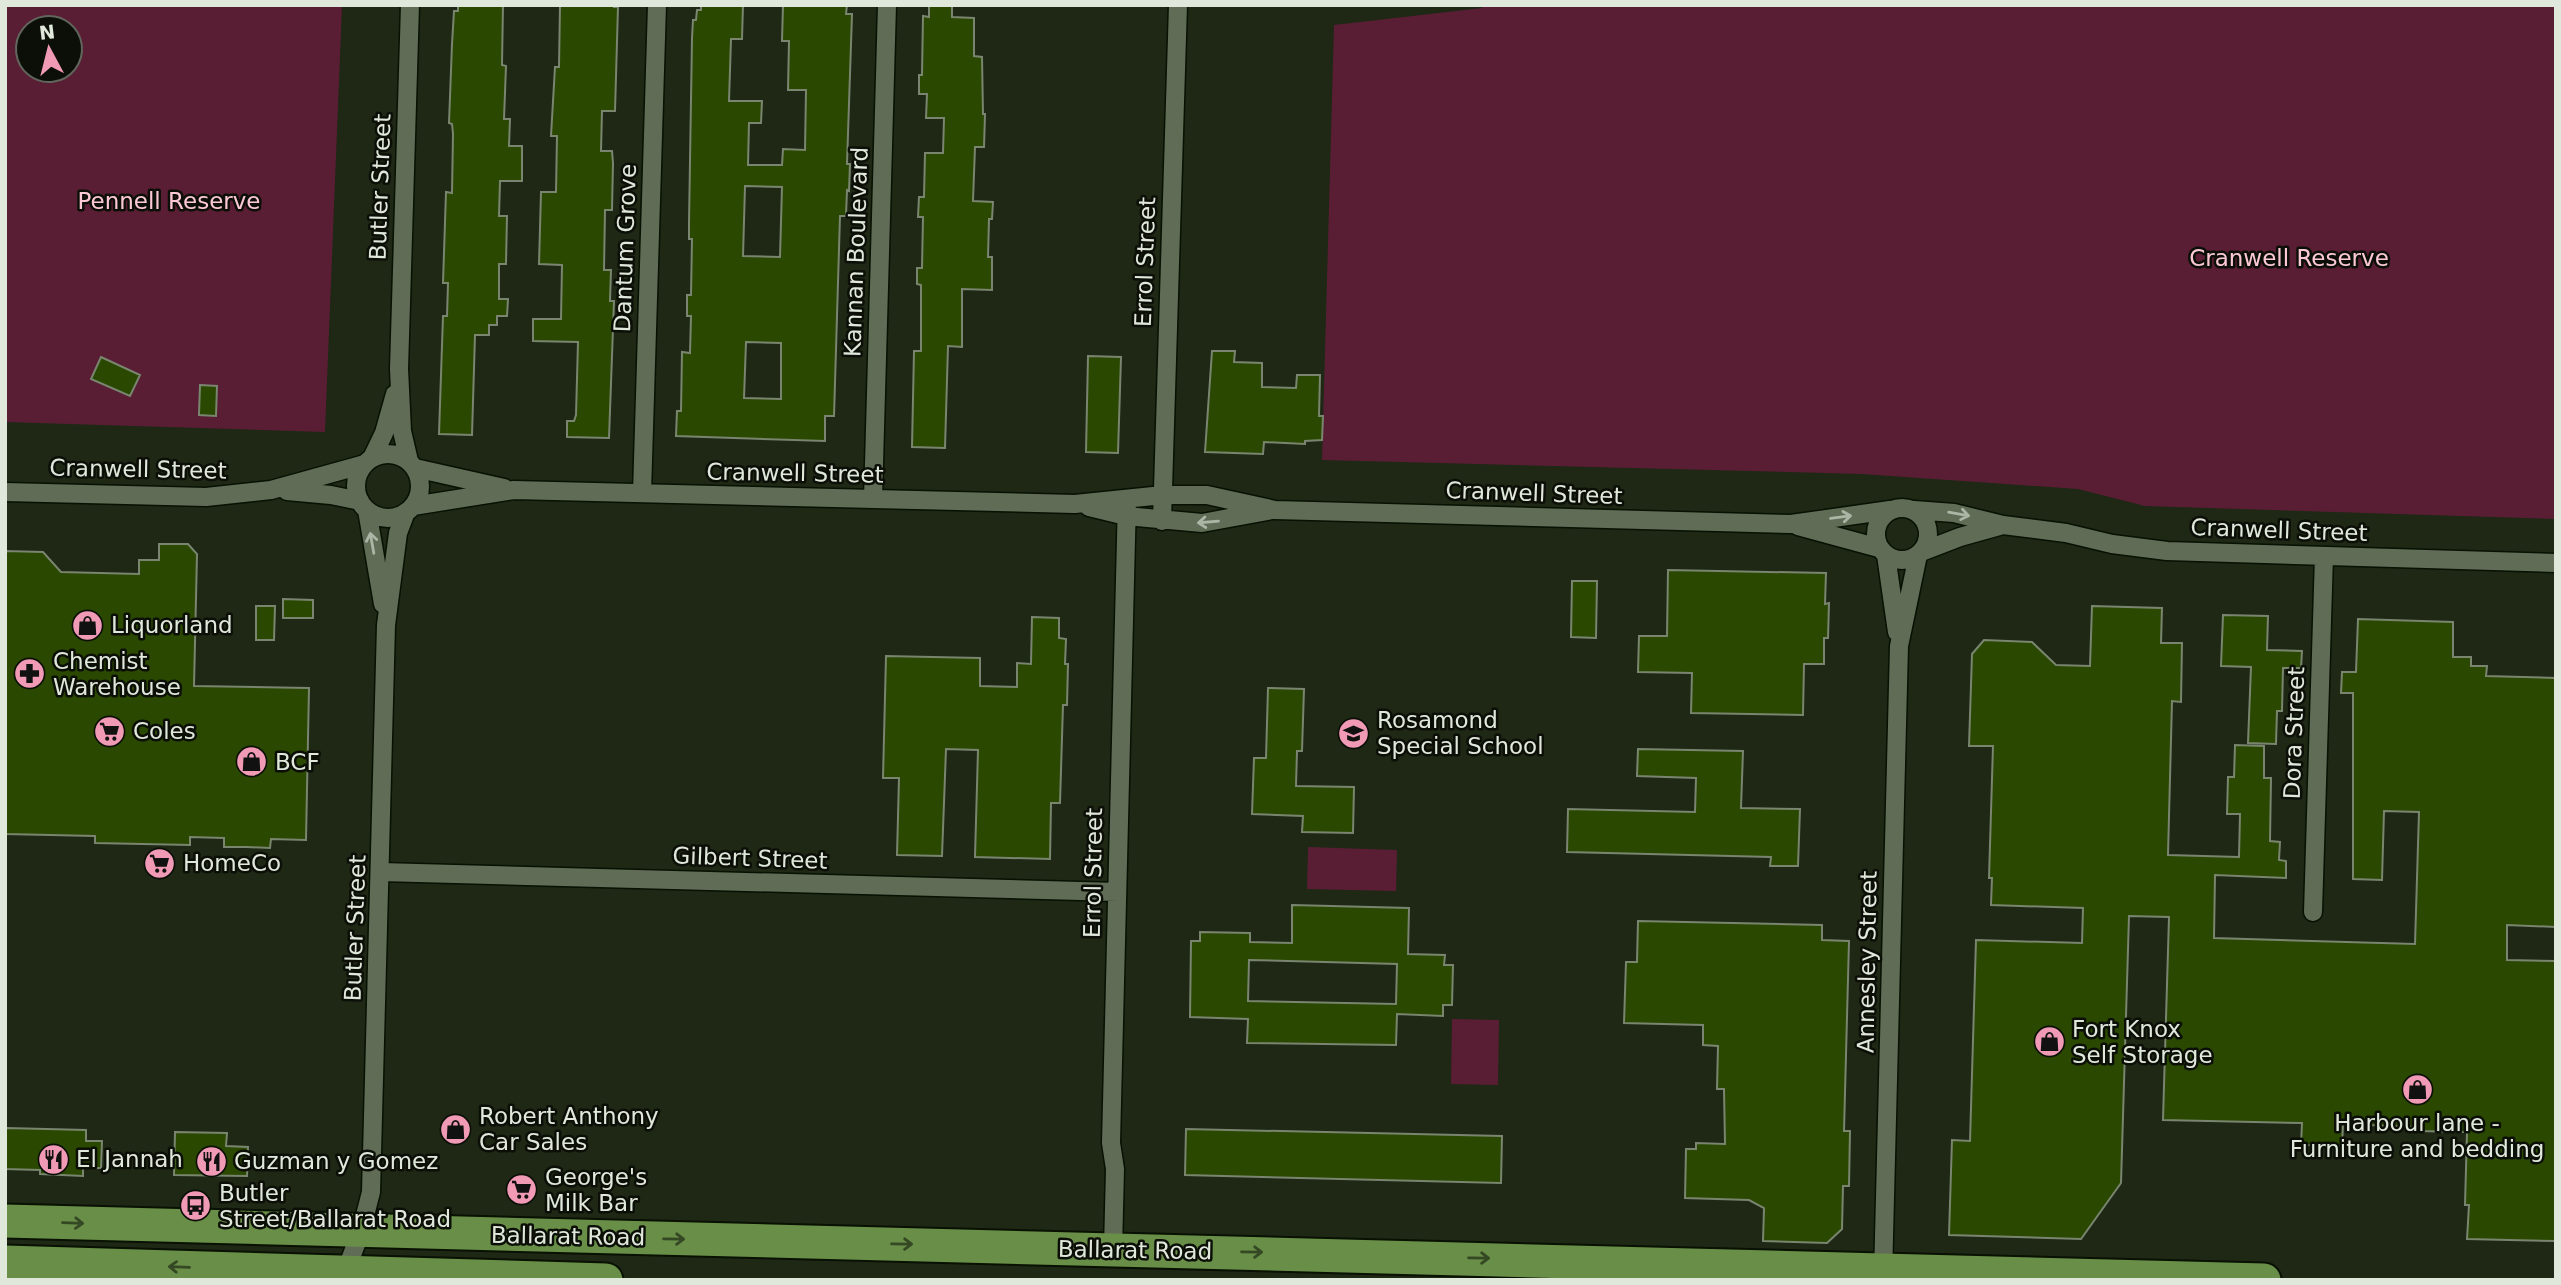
<svg xmlns="http://www.w3.org/2000/svg" width="2561" height="1285" font-family="'DejaVu Sans',sans-serif">
  <style>
    .green { fill: #591e34; fill-rule: evenodd }
    .building { fill: #2a4800; stroke: #79856f; stroke-width: 2; fill-rule: evenodd }
    .lines { fill: none; stroke-linecap: round; stroke-linejoin: round }
    .street-casing { stroke: #081102; stroke-width: 21 }
    .highway-casing { stroke: #081102; stroke-width: 37 }
    .street { stroke: #606c56; stroke-width: 18 }
    .highway { stroke: #698e47; stroke-width: 33 }
    .oneway { stroke: #adb6a6 }
    .oneway2 { stroke: #354824 }
    .labels { text-anchor: middle; stroke-width: 5; stroke-linejoin: round; paint-order: stroke }
    .street-label { font-size: 23px; fill: #e0e8db; stroke: #0b0f07 }
    .park-label { font-size: 23px; fill: #fcc8d6; stroke: #0b0f07 }
    .poi-label { font-size: 23px; fill: #e0e8db; stroke: #0b0f07; text-anchor: start }
  </style>
  <rect width="100%" height="100%" fill="#1e2815"/>
  <path class="green" d="M5,5h337l-17,427 -320,-10zM28,28h42v42h-42z
    M1483,5h1073v514l-411,-13 -67,-17 -216,-15 -540,-14 12,-435 148,-17z
    M1308,847l89,3 -1,41 -89,-2z
    M1452,1019l47,1 -1,65 -47,-1z"/>
  <path class="building" d="M458,5h45l-1,60 4,1 -2,53h6l-1,27h13v35h-22l-1,35h8l-1,48h-7v35h9l-1,17h-10v9h-8v10h-14l-3,100 -33,-1 4,-118h4l1,-33h-5l3,-91 6,1 1,-59 -1,-10 -3,-1 3,-79 2,-33h4z
    M560,5h54v2h4l-3,104h-13l-1,40h11l1,12 -1,47h-7l-1,60h7l-1,31h4l-5,137 -42,-1v-16h7l2,-6 2,-73 -45,-1v-22h28l1,-54 -23,-1 2,-72h15l1,-56h-6l4,-69h4z
    M701,5h42l-1,34h-11l-2,62h33l-1,22h-12l-1,42h34l1,-16 22,1 1,-60h-18l1,-49h-7l1,-36h64l-1,9h6l-5,150h3l-1,27 -2,-1 -1,26h-6l-6,200h-9v25l-149,-5 1,-25h4l1,-59 8,1 1,-37h-4v-21h4l1,-56h-3v-16l3,-185 1,-18h3l1,-10h4zM745,186l37,1 -2,70 -37,-1zM746,342l35,1v56l-37,-1z
    M929,6h23v11l22,1v38l8,1 1,57h2l-1,33h-9l-2,54 20,1 -1,17h-3l-1,38h4v33l-30,-1v58l-14,-1 -3,102 -33,-1 2,-96h7v-66l-4,-1v-16h5l1,-51h-5l1,-20h5l1,-44h18l1,-35h-18l1,-24h-8v-19h3l1,-59 6,1z
    M1212,351h23l-1,11 28,1v24l34,1 1,-13h23l-1,41h4l-1,24 -17,1v3l-41,-2 -1,12 -58,-2z
    M1088,356l33,1 -3,96 -32,-1z
    M101,357l39,18 -10,21 -39,-17z
    M200,385l17,1 -1,30 -17,-1z
    M159,544h29l9,10 -3,132 115,2 -3,152 -35,-1 -1,9 -23,-1h-23v-9l-34,-1v8l-95,-2v-7l-90,-2v-283l38,1 18,20 78,2v-14h20z
    M1668,570l158,3 -1,31 4,-1 -1,35h-4v26h-20l-1,51 -112,-2 1,-40 -54,-1 1,-36h28z
    M1572,581h25l-1,57 -25,-1z
    M283,599l30,1v18h-30z
    M256,606h19l-1,34h-18z
    M2092,606l70,2 -1,35h21l-1,59 -9,-1 -4,154 71,2 1,-43h-13l1,-37h6l1,-32 29,1v32h7l-1,63 10,1 -1,18 7,1v17l-71,-3 -1,63 201,6 4,-132 -35,-1 -2,69 -29,-1v-186h-12l1,-21h14l2,-53 95,3v35h18v9h16l-1,10 70,2v249l-49,-2v35l49,1v280l-89,-2 2,-34h-4l2,-73 -51,-1v-4l-73,-3 -1,22 -41,-1 1,-22 -139,-3 6,-203 -40,-1 -8,267 -40,56 -132,-4 3,-95 18,1 6,-201 106,3 1,-35 -92,-3 1,-27h-3l4,-132h-24l3,-92 12,-14 48,2 24,23 34,1z
    M2223,615l45,1 -1,34 35,1 -1,17h-18l-1,43h-5l-1,33 -28,-1 3,-76 -30,-1z
    M1032,617l27,1v20l7,1 -1,25h3l-1,41h-4l-3,98h-9l-1,56 -75,-2 3,-107 -32,-1 -4,107 -45,-1 2,-77h-16l3,-122 94,2v28l37,1v-24l14,1z
    M1268,688l36,1 -2,62h-5l-1,35 58,1 -1,46 -51,-1 1,-16 -51,-2 2,-56h12z
    M1638,749l105,2 -2,57 59,1 -2,57h-28l1,-9 -204,-5 1,-43 127,3 1,-34 -59,-2z
    M1292,905l117,3 -1,46 37,1 -1,10h9l-1,40h-9v11l-46,-2 -1,31 -149,-2 1,-24 -58,-2 1,-76h9v-9l50,1v9l42,1zM1249,960l148,4 -1,40 -148,-3z
    M1638,921l184,4v15l27,1 -5,190h6l-1,55h-6l-1,43 -15,14 -64,-2 1,-33 -15,-8 -64,-2 1,-49h10v-6l29,1 -1,-55h-7l1,-43 -15,-1v-20l-79,-2 2,-61h11z
    M6,1128l80,2v11h16l-1,27h-18v8l-43,-2v-4l-35,-1z
    M1186,1129l316,7 -1,47 -316,-8z
    M175,1132l52,1 -1,13 22,1 -1,29 -73,-1z"/>
  <g class="lines">
    <defs>
      <path id="street" d="M356 486a32 32 0 1 1 64 0a32 32 0 1 1-64 0Z
        M372,458l12,-25 11,-39
        M409,461l-7,-30 -3,-62 11,-364
        M415,468l89,20
        M287,491l44,4 29,6
        M5,492l201,5 65,-7 94,-26
        M642,493l15,-488
        M873,499l14,-494
        M413,506l101,-16 561,14 88,-9h44l68,15 516,14 99,-14
        M1089,507l37,9 76,7 70,-13
        M1876 534a26 26 0 1 1 52 0a26 26 0 1 1-52 0Z
        M367,510l16,94
        M1914,510l40,3 49,12 63,8 46,11 55,7 389,12
        M1162,521l16,-516
        M1798,526l81,22
        M1921,552l39,-15 43,-12
        M1886,555l11,77
        M381,872l736,20
        M2313,912l11,-356
        M1113,1249l2,-80 -4,-26 16,-644
        M344,1276l17,-45 10,-39 15,-567 12,-92 8,-21
        M1883,1276l16,-630 19,-91"/>
      <path id="highway" d="M5,1221l2259,59
        M5,1262l601,18"/>
    </defs>
    <use href="#street" class="street-casing"/>
    <use href="#highway" class="highway-casing"/>
    <use href="#street" class="street"/>
    <use href="#highway" class="highway"/>
  </g>
  <defs><path id="oneway-shaft" d="M-6 0H5M1.5-3L5.5 0L1.5 3" fill="none" stroke-width="1.6" stroke-linecap="round" stroke-linejoin="round" transform="scale(1.75)"/></defs>
  <g class="oneway">
    <use href="#oneway-shaft" transform="translate(1959 514) rotate(10)"/>
    <use href="#oneway-shaft" transform="translate(1841 517) rotate(-8)"/>
    <use href="#oneway-shaft" transform="translate(1208 522) rotate(175)"/>
    <use href="#oneway-shaft" transform="translate(372 543) rotate(-100)"/>
  </g>
  <g class="oneway2">
    <use href="#oneway-shaft" transform="translate(73 1223) rotate(2)"/>
    <use href="#oneway-shaft" transform="translate(674 1239) rotate(1)"/>
    <use href="#oneway-shaft" transform="translate(902 1244) rotate(1)"/>
    <use href="#oneway-shaft" transform="translate(1252 1252) rotate(1)"/>
    <use href="#oneway-shaft" transform="translate(1479 1258) rotate(1)"/>
    <use href="#oneway-shaft" transform="translate(179 1267) rotate(-178)"/>
  </g>
  <defs>
    <symbol id="shop-disc" viewBox="-11 -11 22 22"><circle r="9.5" fill="#f09ab5" stroke="#0b0f07"/><path d="M-5-2.5h2.3a2.7 3.5 0 0 1 5.4 0H5L5.5 6h-11ZM-1.5-2.5h3a1.5 2.3 0 0 0-3 0Z" fill="#111"/></symbol>
    <symbol id="pharmacy-disc" viewBox="-11 -11 22 22"><circle r="9.5" fill="#f09ab5" stroke="#0b0f07"/><path d="M-2-6h4v4h4v4h-4v4h-4v-4h-4v-4h4Z" fill="#111"/></symbol>
    <symbol id="supermarket-disc" viewBox="-11 -11 22 22"><circle r="9.5" fill="#f09ab5" stroke="#0b0f07"/><path d="M-6-5.5h2.5l.6 2H6L4.5 2H-2.5L-4.4-4H-6ZM-1.5 3.2a1.3 1.3 0 1 0 .1 0ZM3 3.2a1.3 1.3 0 1 0 .1 0Z" fill="#111"/></symbol>
    <symbol id="school-disc" viewBox="-11 -11 22 22"><circle r="9.5" fill="#f09ab5" stroke="#0b0f07"/><path d="M0-5L7-2L0 1L-7-2ZM-4 1L0 2.5L4 1V4Q0 6-4 4Z" fill="#111"/></symbol>
    <symbol id="restaurant-disc" viewBox="-11 -11 22 22"><circle r="9.5" fill="#f09ab5" stroke="#0b0f07"/><path d="M-5-6h1v4h1v-4h1v4h1v-4h1v5L-1.5 .5V6h-2V.5L-5-1ZM5-6V6H3V1.5H1.5Q1.5-4 5-6Z" fill="#111"/></symbol>
    <symbol id="bus-disc" viewBox="-11 -11 22 22"><circle r="9.5" fill="#f09ab5" stroke="#0b0f07"/><path d="M-5-6H5V4H4V6H2V4H-2V6H-4V4H-5ZM-3.5-4V0h7V-4ZM-3.5 1.2v1.5H-2V1.2ZM2 1.2v1.5H3.5V1.2Z" fill="#111"/></symbol>
  </defs>
  <g fill-rule="evenodd">
    <use href="#shop-disc" x="70" y="608" width="35" height="35"/>
    <use href="#pharmacy-disc" x="12" y="656" width="35" height="35"/>
    <use href="#supermarket-disc" x="92" y="714" width="35" height="35"/>
    <use href="#school-disc" x="1336" y="716" width="35" height="35"/>
    <use href="#shop-disc" x="234" y="744" width="35" height="35"/>
    <use href="#supermarket-disc" x="142" y="846" width="35" height="35"/>
    <use href="#shop-disc" x="2032" y="1024" width="35" height="35"/>
    <use href="#shop-disc" x="2400" y="1072" width="35" height="35"/>
    <use href="#shop-disc" x="438" y="1112" width="35" height="35"/>
    <use href="#restaurant-disc" x="36" y="1142" width="35" height="35"/>
    <use href="#restaurant-disc" x="194" y="1144" width="35" height="35"/>
    <use href="#supermarket-disc" x="504" y="1172" width="35" height="35"/>
    <use href="#bus-disc" x="178" y="1188" width="35" height="35"/>
  </g>
  <g class="labels">
    <g class="street-label">
      <text transform="translate(380 187) rotate(-88)" y="8">Butler Street</text>
      <text transform="translate(625 248) rotate(-88)" y="8">Dantum Grove</text>
      <text transform="translate(856 252) rotate(-88)" y="8">Kannan Boulevard</text>
      <text transform="translate(1145 262) rotate(-88)" y="8">Errol Street</text>
      <text transform="translate(138 469) rotate(1)" y="8">Cranwell Street</text>
      <text transform="translate(795 473) rotate(1)" y="8">Cranwell Street</text>
      <text transform="translate(1534 493) rotate(2)" y="8">Cranwell Street</text>
      <text transform="translate(2279 530) rotate(2)" y="8">Cranwell Street</text>
      <text transform="translate(2294 733) rotate(-88)" y="8">Dora Street</text>
      <text transform="translate(750 858) rotate(2)" y="8">Gilbert Street</text>
      <text transform="translate(1093 873) rotate(-89)" y="8">Errol Street</text>
      <text transform="translate(355 928) rotate(-88)" y="8">Butler Street</text>
      <text transform="translate(1867 962) rotate(-89)" y="8">Annesley Street</text>
      <text transform="translate(568 1236) rotate(1)" y="8">Ballarat Road</text>
      <text transform="translate(1135 1250) rotate(1)" y="8">Ballarat Road</text>
    </g>
    <g class="park-label">
      <text x="169" y="209">Pennell Reserve</text>
      <text x="2289" y="266">Cranwell Reserve</text>
    </g>
    <g class="poi-label">
      <text x="111" y="633">Liquorland</text>
      <text x="53" y="669">Chemist<tspan x="53" dy="26">Warehouse</tspan></text>
      <text x="1377" y="728">Rosamond<tspan x="1377" dy="26">Special School</tspan></text>
      <text x="133" y="739">Coles</text>
      <text x="275" y="770">BCF</text>
      <text x="183" y="871">HomeCo</text>
      <text x="2072" y="1037">Fort Knox<tspan x="2072" dy="26">Self Storage</tspan></text>
      <text x="479" y="1124">Robert Anthony<tspan x="479" dy="26">Car Sales</tspan></text>
      <text x="2417" y="1131" text-anchor="middle">Harbour lane -<tspan x="2417" dy="26">Furniture and bedding</tspan></text>
      <text x="76" y="1167">El Jannah</text>
      <text x="234" y="1169">Guzman y Gomez</text>
      <text x="545" y="1185">George's<tspan x="545" dy="26">Milk Bar</tspan></text>
      <text x="219" y="1201">Butler<tspan x="219" dy="26">Street/Ballarat Road</tspan></text>
    </g>
  </g>
  <rect width="2561" height="1285" fill="none" stroke="#e0e8db" stroke-width="14"/>
  <g transform="translate(49 49) rotate(353)"><circle r="33" fill="#0b0f07" stroke="#60665c" stroke-width="2"/>
  <path d="M0-5L12 26L0 18L-12 26Z" fill="#f09ab5"/>
  <text y="-10" font-size="19" font-weight="bold" text-anchor="middle" fill="#e0e8db">N</text>
  </g>
</svg>
